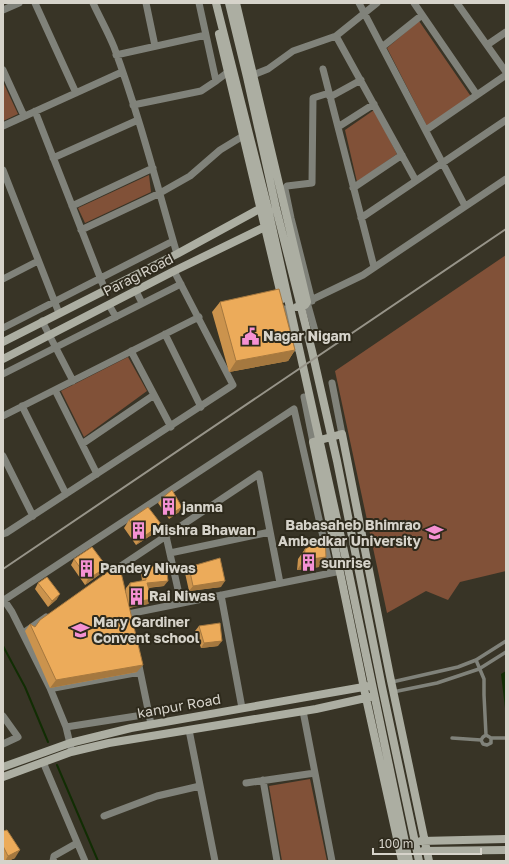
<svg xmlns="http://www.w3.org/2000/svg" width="509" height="864" font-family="'Golos Text',sans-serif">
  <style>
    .green { fill: #815138 }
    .water { fill: #112d03 }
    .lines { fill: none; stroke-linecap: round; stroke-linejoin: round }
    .stream { stroke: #112d03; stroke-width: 2 }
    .lane { stroke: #80827a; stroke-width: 3.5 }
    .street { stroke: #80827a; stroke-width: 7 }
    .secondary { stroke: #acaea2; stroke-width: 8 }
    .rail { stroke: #979489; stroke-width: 2 }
    .wall { fill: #cb934d }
    .shaded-wall { fill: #a5783f }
    .building { fill: #ecab5a; stroke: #a5783f }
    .labels { text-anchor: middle; stroke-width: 4; stroke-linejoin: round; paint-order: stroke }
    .street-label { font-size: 14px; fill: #d6d3ca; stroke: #2e2a1c }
    .poi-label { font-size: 14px; font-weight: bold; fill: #d6d3ca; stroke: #2e2a1c; text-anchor: start }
  </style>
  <rect width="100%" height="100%" fill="#383426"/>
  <path class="green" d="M419,21l53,77 -44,30 -41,-80z
    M3,82l15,32 -15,7z
    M374,110l23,44 -40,28 -12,-52z
    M149,175l2,17 -66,31 -7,-15z
    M506,255v316l-46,11 -12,18 -22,-9 -39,22 -52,-242z
    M128,357l19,34 -63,46 -23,-46z
    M310,779l17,82h-45l-13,-75z"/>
  <path class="water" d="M506,671v37h-1l-4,-34z"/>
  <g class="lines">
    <path class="stream" d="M3,646l22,41 23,55
      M57,765l41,96"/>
    <path class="lane" d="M476,660l8,19v16l2,40
      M392,682l66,-15 18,-7 30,-19
      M393,692l44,-9 42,-14 27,-17
      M452,738l29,2 2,-3 3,-2 5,3v5l-4,2 -4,-1 -2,-4
      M491,738h15"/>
    <path class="street" d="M35,3l41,90
      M93,3c7,15 15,29 21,44 25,68 43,138 63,207
      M146,3l9,43
      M199,3l17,78
      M359,3l106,203
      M377,3l-41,33 80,145
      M414,3l63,92
      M457,3l49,69
      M3,10l16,-7
      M487,45l19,-13
      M382,47l40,-32
      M116,55l90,-20
      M323,69l51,198
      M3,70l21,46
      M253,75l15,-6 25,-18 43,-15
      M330,97l31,-17
      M133,105l68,-14 15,-10 12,-9
      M35,111l70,179
      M3,126l119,-54
      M338,127l36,-23
      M426,130l80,-55
      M53,158l85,-38
      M3,170l56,143
      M353,188l49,-33
      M72,206l81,-38
      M361,218l145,-98
      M81,230l79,-37 30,-17 30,-26 23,-14
      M3,279l35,-18
      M136,291l6,12
      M312,301l-21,-83 -6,-29 2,-3 25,-3 1,-85 16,-5
      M109,305l7,12
      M285,309l10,39
      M42,321l31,60
      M3,328l170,-87
      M165,334l36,73
      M317,338l-10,-36 56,-27 143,-96
      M131,351l40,76
      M3,374l178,-90
      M332,383l10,51
      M55,390l42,84
      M304,397l9,45
      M22,406l44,88
      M3,416l196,-99
      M82,444l72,-49
      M3,456l30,60
      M3,534l3,-1 227,-148 -59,-114
      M166,536l15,67
      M170,553l100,-21
      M112,572l147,-98 21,109
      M221,595l21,113
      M128,614l208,-42
      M26,631l20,-14
      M138,661l13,63
      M54,688l86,-16
      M303,711l29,150
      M3,716l15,21 -15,7
      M66,727l83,-13
      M189,730l26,131
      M71,748l-5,-21 -16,-39 -38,-76 -8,-12 290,-191 37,163
      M43,762l42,99
      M263,780l14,81
      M246,783l69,-10
      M104,816l53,-20 43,-10
      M53,861l1,-5 23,-13"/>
    <path class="secondary" d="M216,3l53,210 79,356 61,292
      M229,3l18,74 29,131 36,143 25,110 45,226 37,174
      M236,3l71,299 -2,3 -8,2
      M219,34l63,265
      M3,342l174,-88 88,-48
      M3,359l171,-88 95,-46
      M3,767l67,-24 61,-15 238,-42
      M3,777l68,-25 38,-9 207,-34 54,-12
      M421,841l85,-2
      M423,851l83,-1
      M402,861l-36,-163 -53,-256 29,-8 48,242 39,185"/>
    <path class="rail" d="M3,569l503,-340"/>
  </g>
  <path class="wall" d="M220,302l75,48 -7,11 -59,11 -17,-60z
    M162,498l17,14 -10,7 -11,-16z
    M129,520l27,12 -20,13 -12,-17z
    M305,549l14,18 -22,3 1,-11z
    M74,559l29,13 -18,13 -14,-20z
    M145,567l19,19 -16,2 4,11 -4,5 -19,4 8,64 -87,16 -25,-57 5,-7 5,3 91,-33v-6l4,-5 12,-2 -1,-9z
    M189,567l32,20 -32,4 -4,-18z
    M38,583l19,16 -9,8 -13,-18z
    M199,626l19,20 -17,2 -6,-17z
    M3,831l12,27 -7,3h-5z"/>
  <path class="shaded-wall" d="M295,350l-7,11 -59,11 7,-11z
    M182,507l-3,5 -10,7 4,-6z
    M161,524l-5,8 -20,13 6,-7z
    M326,557l-7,10 -22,3 7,-10z
    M107,567l-4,5 -18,13 3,-6z
    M168,581l-4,5 -21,2 4,-5z
    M225,581l-4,6 -32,4 4,-5z
    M60,594l-3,5 -9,8 4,-6z
    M152,599l-4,5 -21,4 3,-5z
    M222,641l-4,5 -17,2 3,-5z
    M143,665l-6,7 -87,16 6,-8z
    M20,850l-5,8 -7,3h-3l3,-5z"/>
  <path class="building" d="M279,289l16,61 -59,11 -16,-59z
    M172,490l10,17 -9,6 -11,-15z
    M148,507l13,17 -19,14 -13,-18z
    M325,538l1,19 -22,3 1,-11z
    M92,547l15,20 -19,12 -14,-20z
    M220,558l5,23 -32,5 -4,-19z
    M119,564l24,101 -87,15 -26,-56 5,3 5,-7z
    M166,565l2,16 -21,2 5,16 -22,4v-20l16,-3 -1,-13z
    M47,577l13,17 -8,7 -14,-18z
    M220,623l2,18 -18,2 -5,-17z
    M7,830l13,20 -12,6 -5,-10v-15z"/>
  <defs>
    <symbol id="civic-bare" viewBox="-9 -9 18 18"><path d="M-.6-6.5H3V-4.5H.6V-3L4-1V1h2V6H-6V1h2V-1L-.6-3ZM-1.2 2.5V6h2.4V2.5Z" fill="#f491d3" stroke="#2e2a1c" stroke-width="2.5" paint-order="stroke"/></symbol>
    <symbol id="building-bare" viewBox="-9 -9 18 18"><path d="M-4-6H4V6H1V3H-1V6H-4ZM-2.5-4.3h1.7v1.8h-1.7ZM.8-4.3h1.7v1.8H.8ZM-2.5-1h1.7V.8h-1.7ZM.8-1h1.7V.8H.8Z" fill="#f491d3" stroke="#2e2a1c" stroke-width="2.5" paint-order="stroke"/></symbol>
    <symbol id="university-bare" viewBox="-9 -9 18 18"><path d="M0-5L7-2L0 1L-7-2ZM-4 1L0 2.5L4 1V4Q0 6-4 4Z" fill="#f491d3" stroke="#2e2a1c" stroke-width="2.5" paint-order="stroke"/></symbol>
    <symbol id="school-bare" viewBox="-9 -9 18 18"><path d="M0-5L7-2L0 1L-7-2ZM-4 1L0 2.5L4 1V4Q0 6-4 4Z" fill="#f491d3" stroke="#2e2a1c" stroke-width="2.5" paint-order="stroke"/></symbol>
  </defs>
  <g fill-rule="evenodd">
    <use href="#civic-bare" x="238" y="324" width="25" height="25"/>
    <use href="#building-bare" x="156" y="494" width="25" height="25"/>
    <use href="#building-bare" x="126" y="518" width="25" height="25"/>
    <use href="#university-bare" x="422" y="520" width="25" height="25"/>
    <use href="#building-bare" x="296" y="550" width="25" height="25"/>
    <use href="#building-bare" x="74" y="556" width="25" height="25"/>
    <use href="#building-bare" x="124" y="584" width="25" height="25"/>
    <use href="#school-bare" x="68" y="618" width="25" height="25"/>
  </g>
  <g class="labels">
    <g class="street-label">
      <text transform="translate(138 275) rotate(-27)" y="5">Parag Road</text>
      <text transform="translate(179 706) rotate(-10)" y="5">kanpur Road</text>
    </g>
    <g class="poi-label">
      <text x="263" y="341">Nagar Nigam</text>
      <text x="182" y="512">janma</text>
      <text x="421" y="530" text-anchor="end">Babasaheb Bhimrao<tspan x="421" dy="16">Ambedkar University</tspan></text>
      <text x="152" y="535">Mishra Bhawan</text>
      <text x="321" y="568">sunrise</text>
      <text x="100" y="573">Pandey Niwas</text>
      <text x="149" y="601">Rai Niwas</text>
      <text x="93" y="627">Mary Gardiner<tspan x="93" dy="16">Convent school</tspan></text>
    </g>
  </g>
  <rect width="509" height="864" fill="none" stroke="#d6d3ca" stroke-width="8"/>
  <path d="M373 848v6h108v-6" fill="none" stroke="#d6d3ca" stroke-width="2"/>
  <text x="379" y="848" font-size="12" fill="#d6d3ca" stroke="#2e2a1c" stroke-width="3" paint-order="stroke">100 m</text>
</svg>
